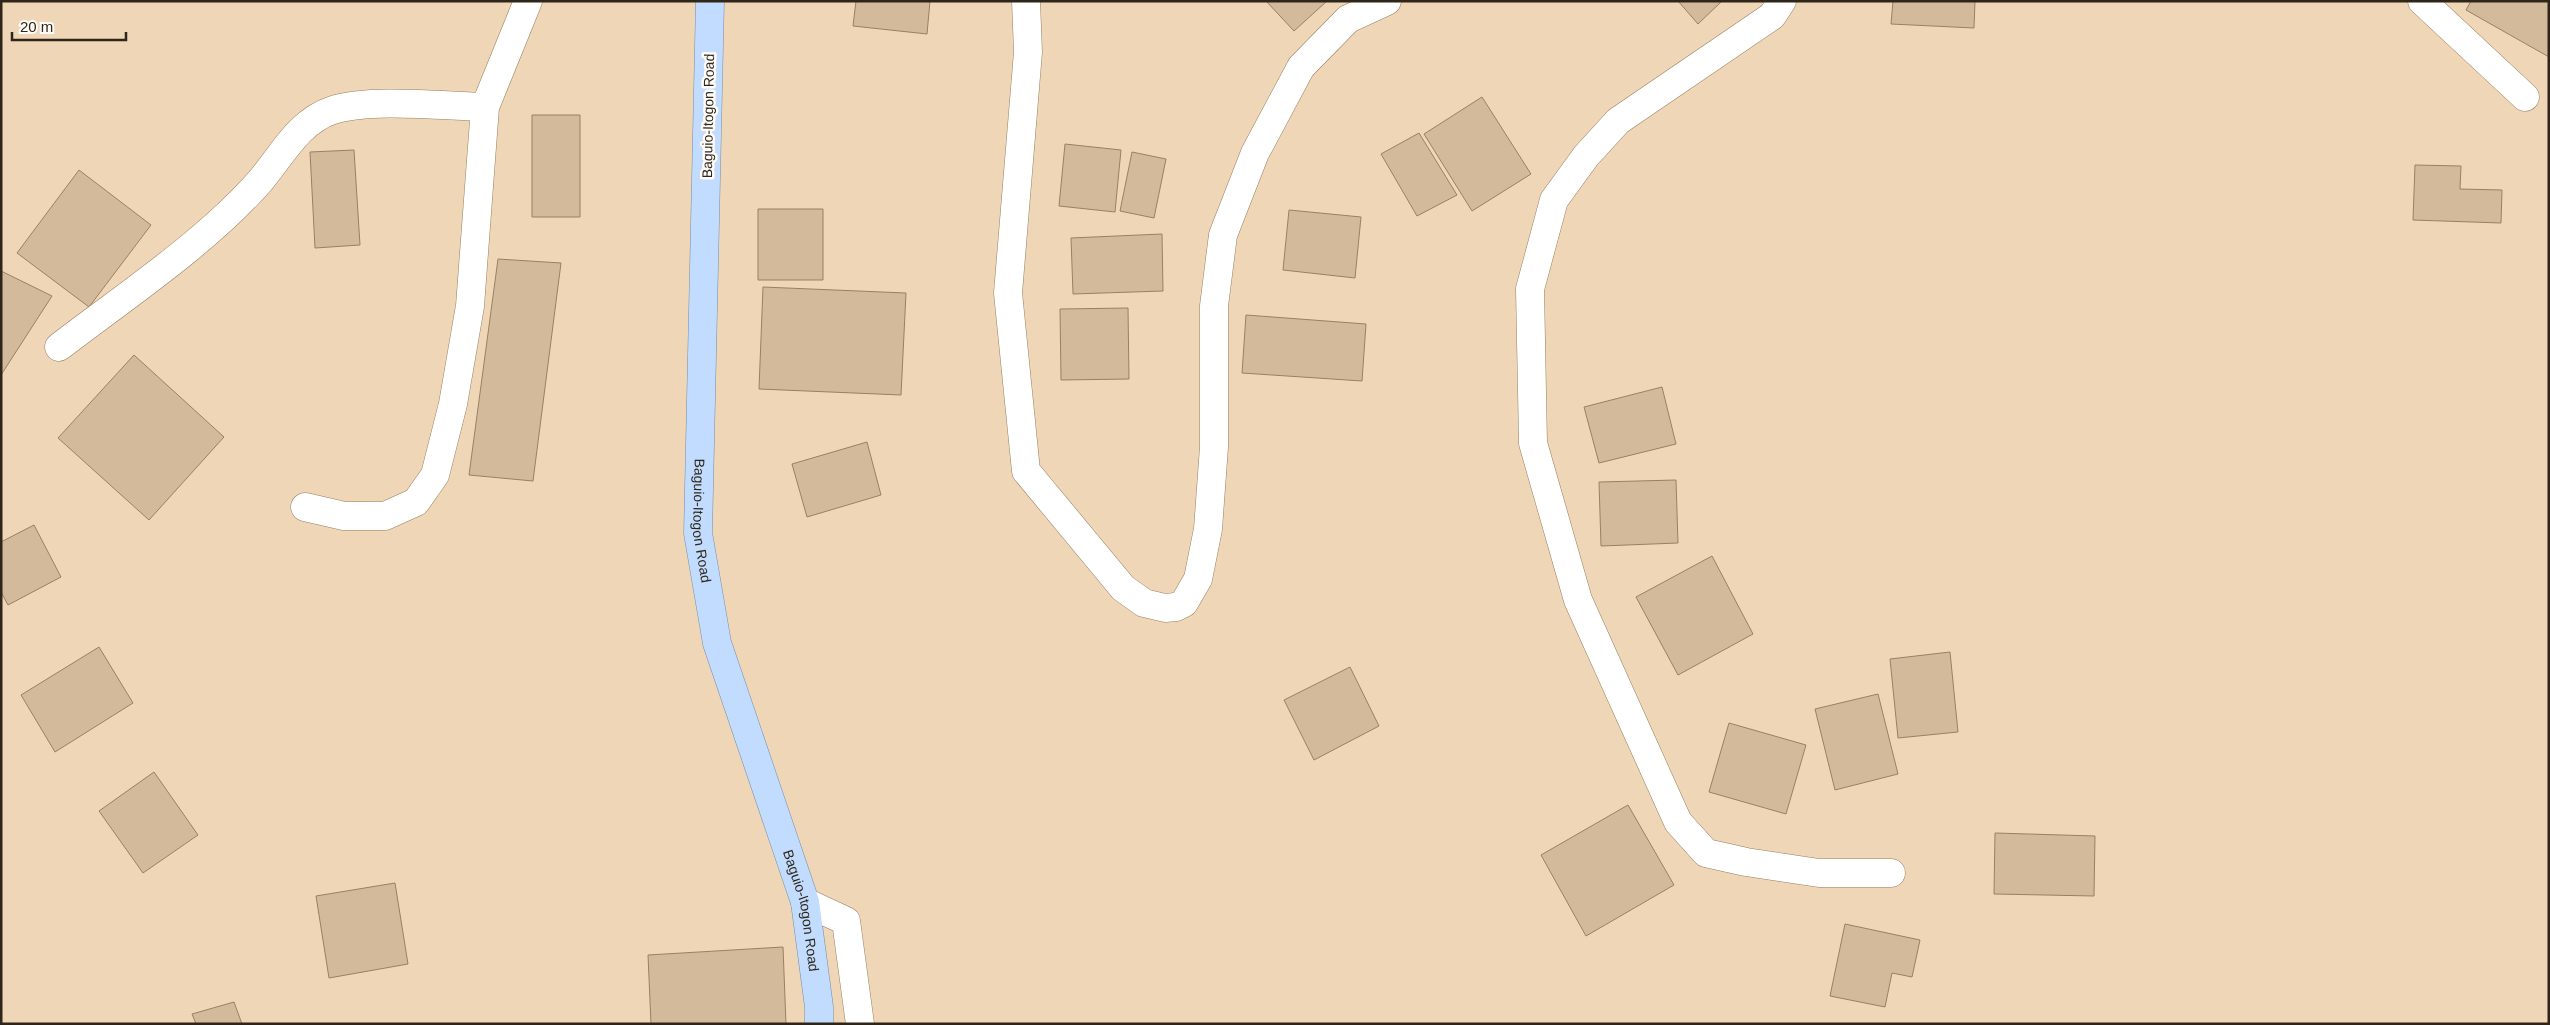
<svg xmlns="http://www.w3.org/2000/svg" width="2550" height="1025" font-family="Helvetica,sans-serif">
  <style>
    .building { fill: #d3ba9b; stroke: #988163 }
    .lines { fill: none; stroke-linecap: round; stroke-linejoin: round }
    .minor-casing { stroke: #967f61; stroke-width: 29 }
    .major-casing { stroke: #738dae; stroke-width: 29 }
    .minor { stroke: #fff; stroke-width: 28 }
    .major { stroke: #c1dcfe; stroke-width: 28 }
    .labels { text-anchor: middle; stroke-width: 5; stroke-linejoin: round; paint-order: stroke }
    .street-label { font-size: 14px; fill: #2f2619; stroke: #fefbf8 }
  </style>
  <rect width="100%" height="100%" fill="#efd6b6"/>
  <path class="building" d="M856,1h74l-3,33 -74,-8z
    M1266,1h61l-33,30z
    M1678,1h44l-24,23z
    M1893,1h82l-1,27 -83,-4z
    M2471,1h78v56l-83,-47z
    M1482,97l49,77 -59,37 -48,-77z
    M532,115h48v102h-48z
    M1419,133l38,62 -40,21 -36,-62z
    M1065,144l56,6 -6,62 -56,-6z
    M354,150l6,95 -45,3 -5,-96z
    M1132,152l34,7 -12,59 -34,-7z
    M2415,165l46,1 -1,23 42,1 -1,33 -88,-3z
    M79,170l72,55 -62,82 -72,-54z
    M758,209h65v71h-65z
    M1289,210l72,7 -6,61 -72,-8z
    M1162,234l1,57 -90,3 -2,-56z
    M498,259l63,4 -28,218 -64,-6z
    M1,271l51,25 -51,79z
    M763,287l143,6 -5,102 -142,-6z
    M1128,308l1,71 -68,1 -1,-71z
    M1246,315l120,9 -4,57 -120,-8z
    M134,355l90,82 -75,83 -91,-82z
    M1662,387l14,57 -77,19 -15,-56z
    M867,442l14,53 -74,22 -15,-53z
    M1676,480l2,63 -77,3 -2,-64z
    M34,525l27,52 -53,28 -7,-13v-50z
    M1712,556l41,78 -75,41 -42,-78z
    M99,647l34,56 -78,49 -34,-57z
    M1950,652l8,80 -60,6 -8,-79z
    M1350,667l29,59 -65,34 -30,-60z
    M1878,694l20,80 -63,16 -20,-81z
    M1729,723l77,22 -20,69 -77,-22z
    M154,772l44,63 -55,38 -44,-62z
    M1628,805l46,80 -88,51 -45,-81z
    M1995,833l100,3 -1,60 -100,-2z
    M395,883l13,81 -79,14 -13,-82z
    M1845,924l75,16 -8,37 -20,-4 -7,34 -55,-11z
    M783,947l3,77h-135l-3,-69z
    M234,1002l8,22h-46l-4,-10z"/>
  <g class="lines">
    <defs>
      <path id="minor" d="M1026,1l2,51 -20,241 18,178 97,117 21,15 21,5 11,-1 8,-4 14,-24 10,-50 6,-82v-141l9,-71 32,-82 46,-86 47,-48 39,-18
        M1782,1l-10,15 -154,105 -32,35 -32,44 -24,89 3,154 45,157 100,222 28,31 40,9 73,11h72
        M2422,1l103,96
        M59,347c65,-50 148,-105 202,-167 21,-25 38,-59 72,-70 38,-12 110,-4 152,-3
        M305,507l39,9h41l31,-14 19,-27 18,-71 17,-98 15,-199 43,-106
        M805,902l41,19 14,103"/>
      <g id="major">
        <path id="s1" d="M710,1l-12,532 19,110 88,259 14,105v17"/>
      </g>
    </defs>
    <use href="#minor" class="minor-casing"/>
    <use href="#major" class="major-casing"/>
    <use href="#minor" class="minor"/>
    <use href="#major" class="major"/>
  </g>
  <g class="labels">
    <g class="street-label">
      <text transform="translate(708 116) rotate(-89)" y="5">Baguio-Itogon Road</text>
      <text dy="5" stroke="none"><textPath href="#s1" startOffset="520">Baguio-Itogon Road</textPath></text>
      <text dy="5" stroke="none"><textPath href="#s1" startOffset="925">Baguio-Itogon Road</textPath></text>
    </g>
  </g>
  <rect width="2550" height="1025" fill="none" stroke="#2f2619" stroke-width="5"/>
  <path d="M12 32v8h114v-8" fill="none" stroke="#2f2619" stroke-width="2.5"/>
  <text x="20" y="32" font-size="15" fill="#2f2619" stroke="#fefbf8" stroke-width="4" paint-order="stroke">20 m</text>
</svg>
